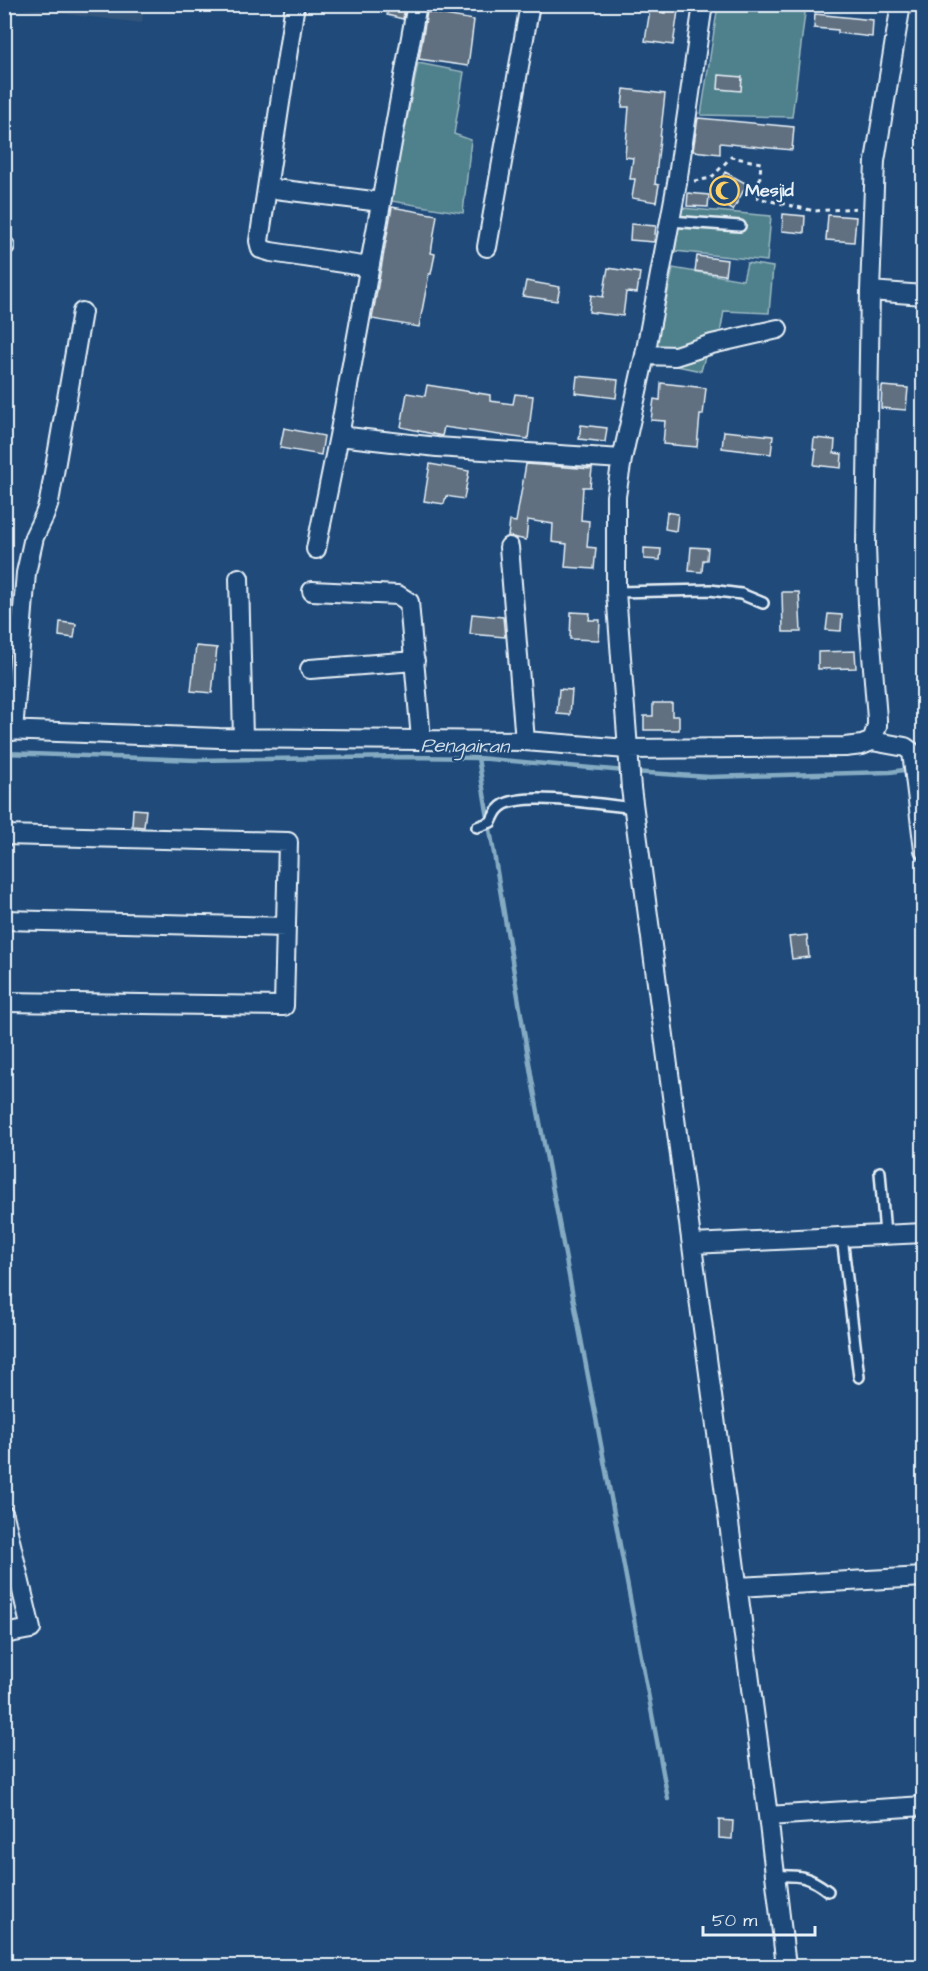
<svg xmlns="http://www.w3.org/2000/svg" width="928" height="1971" font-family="'Architects Daughter',sans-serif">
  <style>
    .built { fill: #32557c }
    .green { fill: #50818c; stroke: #9cb9c2; stroke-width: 1.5 }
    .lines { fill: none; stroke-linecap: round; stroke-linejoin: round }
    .stream { stroke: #85abc2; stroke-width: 4.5 }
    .building { fill: #607080; stroke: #e8f1f8; stroke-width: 1.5 }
    .service-casing { stroke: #e8f1f8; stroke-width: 14 }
    .minor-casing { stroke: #e8f1f8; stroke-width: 22 }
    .path { stroke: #e8f1f8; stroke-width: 3; stroke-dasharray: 4.5 4.5; stroke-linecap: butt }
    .service { stroke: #1f4a7a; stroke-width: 9 }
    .minor { stroke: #1f4a7a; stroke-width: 18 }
    .labels { text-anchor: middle; stroke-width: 4.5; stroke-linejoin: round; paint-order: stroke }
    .poi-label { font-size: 18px; font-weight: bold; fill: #e8f1f8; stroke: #1f4a7a; text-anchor: start }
    .water-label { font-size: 20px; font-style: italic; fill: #cfdfea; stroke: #1f4a7a }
  </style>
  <rect width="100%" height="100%" fill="#1f4a7a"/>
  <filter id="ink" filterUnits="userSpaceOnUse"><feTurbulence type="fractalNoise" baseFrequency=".0167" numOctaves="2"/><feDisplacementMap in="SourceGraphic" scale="12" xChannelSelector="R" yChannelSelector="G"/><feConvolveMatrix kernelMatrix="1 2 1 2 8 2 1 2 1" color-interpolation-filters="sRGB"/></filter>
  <g filter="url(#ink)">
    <path class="built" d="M5,4h139v1l-2,18 -137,-16z"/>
    <path class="green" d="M718,5h88l-14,112 -91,-2z
      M418,63l46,9 -10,62 17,6 -8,73 -72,-12z
      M682,208l89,8 -4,45 -92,-10z
      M747,263l26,4 -4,46 -45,-2 -7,39 -11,3 -5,18 -48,-10 20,-93 70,12z"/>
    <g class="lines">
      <path class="stream" d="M4,753l192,7 210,-3 72,1 147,13
        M478,758l54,322 136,719
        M633,772l76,5 181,-5 20,-3"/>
    </g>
    <path class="building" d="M389,4h16l-2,15 -16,-4z
      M666,4h13l-6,41 -28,-4 5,-31 15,3z
      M427,12l47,8 -6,46 -49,-7z
      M815,14l58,6 -1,17 -34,-4v-3l-24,-2z
      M719,75l23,2 -1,14 -23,-2z
      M624,89l41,5 -10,90 4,1 -3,17 -24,-4 3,-19h-5l3,-21 -8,-1 4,-50h-7z
      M698,118l96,9 -2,23 -72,-7v11l-27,-3z
      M725,172l22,12 -14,26 -22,-12z
      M688,193l21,2 -1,12 -21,-1z
      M392,207l45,8 -6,38 4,1 -4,20h-2l-10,53 -47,-8z
      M783,214l22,2 -1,17 -22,-2z
      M828,215l28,2 -2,25 -28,-2z
      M631,224l25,2 -2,16 -24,-2z
      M697,256l30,4 -2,15 -30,-4z
      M608,268l32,5 -3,20 -11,-1 -3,24 -34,-4 2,-17 12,2z
      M526,281l34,6 -3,14 -34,-5z
      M577,376l41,4 -2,18 -41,-5z
      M661,383l45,5 -3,27h-3l-3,32 -34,-3 2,-23 -14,-1 3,-21 6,1z
      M427,385l63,10v6l23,3 2,-10 18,2 -5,43 -84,-12 -2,9 -41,-9 6,-34 18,3z
      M882,386l26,2 -2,22 -25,-2z
      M581,425l26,3 -2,14 -26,-3z
      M284,428l40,8 -3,19 -41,-7z
      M724,431l49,5 -2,18 -49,-6z
      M814,438l21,2 -1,13 8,1 -1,14 -27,-3 2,-15 -3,-1z
      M430,464l39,7 -5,28 -18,-3 -2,8 -20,-3z
      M526,464l66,5 -2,18h-7l-2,33 8,1 -2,26 9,1 -2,21 -29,-2 2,-23 -15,-2 1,-18 -25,-4 -2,20 -18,-4 2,-15 6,1z
      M667,512l11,2 -2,17 -11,-2z
      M691,547l17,1 -1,12h-4l-1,12 -13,-1z
      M644,548l17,1 -1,11 -16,-1z
      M782,592h17l2,40h-18z
      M571,612l19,1 -1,7h11l-1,20 -29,-1z
      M472,614l31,3 2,20 -35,-3z
      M828,614l14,1 -1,16 -15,-1z
      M60,622l16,2 -2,14 -15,-2z
      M196,646l21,2 -5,45 -21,-2z
      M855,651l1,17 -38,1v-17z
      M559,689l13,1 -2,25 -13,-1z
      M653,703h19v13h7v14h-35v-14h9z
      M133,809l13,1 -2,17 -12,-1z
      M807,935l2,22 -17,2 -3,-22z
      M719,1820l14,1 -1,18 -13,-1z"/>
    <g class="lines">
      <defs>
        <path id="service" d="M670,221l70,5
          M616,592l94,-2 31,4 22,9
          M477,827l14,-5c4,-8 6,-14 14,-18 24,-12 100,1 129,4
          M880,1172l5,63
          M842,1237l17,140
          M775,1876c24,-1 34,0 53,15"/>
        <path id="minor" d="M295,4l-36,237 2,8 10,3 98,15
          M703,4l-26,179 -32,172 -23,104 -6,37v96l15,196 137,1028 18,150
          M267,188l114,14
          M4,246h1
          M487,247l43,-243
          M870,291l54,4
          M645,355l30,1 37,-12 66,-15
          M339,436l98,11 185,12
          M509,547l16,194
          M316,549l23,-113 78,-432
          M239,578l4,160
          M312,591l86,4 11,7 12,137
          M310,669l105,-8
          M4,730l215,8 306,3 102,8 218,-2 17,-2 10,-4 5,-15v-7l-9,-115 -2,-59 4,-254 5,-130 26,-157
          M13,731l13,-158 8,-36 11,-23 4,-12 33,-190
          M872,741l33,6 7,5 12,98
          M4,835l284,7 -4,164 -280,-4
          M4,920l282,7
          M692,1244l232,-11
          M4,1515l27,114 -27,5
          M737,1587l187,-10
          M768,1816l156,-10"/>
      </defs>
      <use href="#service" class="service-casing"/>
      <use href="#minor" class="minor-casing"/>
      <path class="path" d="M694,181l17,-3 20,-21 30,6 -3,35 56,13 45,-3"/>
      <use href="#service" class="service"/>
      <use href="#minor" class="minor"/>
    </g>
  </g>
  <defs>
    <symbol id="mosque-ring" viewBox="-11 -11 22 22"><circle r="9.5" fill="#1f4a7a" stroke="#ffd166" stroke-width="1.5"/><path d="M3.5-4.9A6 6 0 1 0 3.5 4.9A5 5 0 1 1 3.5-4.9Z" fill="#ffd166"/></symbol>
  </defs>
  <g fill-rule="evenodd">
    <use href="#mosque-ring" x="708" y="174" width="33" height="33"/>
  </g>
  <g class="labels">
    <g class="poi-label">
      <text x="745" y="196">Mesjid</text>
    </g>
    <g class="water-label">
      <text transform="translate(465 745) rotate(1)" y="7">Pengairan</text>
    </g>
  </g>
  <rect width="928" height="1971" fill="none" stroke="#1f4a7a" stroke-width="24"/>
  <rect x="12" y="12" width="904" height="1947" fill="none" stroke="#e8f1f8" stroke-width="2" filter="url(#ink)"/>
  <path d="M703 1926v9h112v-9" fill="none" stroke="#e8f1f8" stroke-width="3"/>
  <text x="712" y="1926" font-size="18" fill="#e8f1f8" stroke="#1f4a7a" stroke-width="4.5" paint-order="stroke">50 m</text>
</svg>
